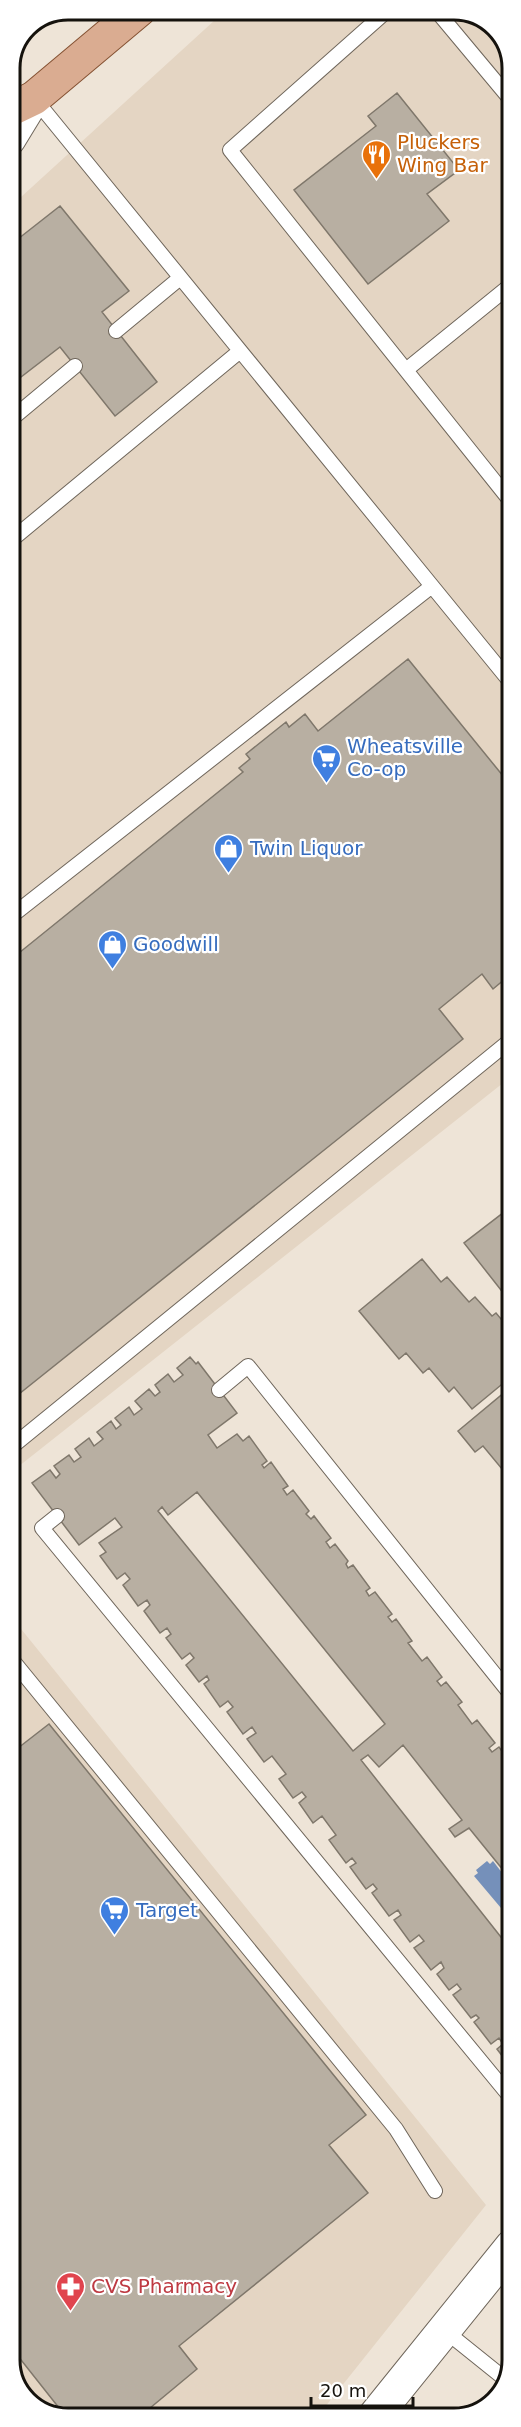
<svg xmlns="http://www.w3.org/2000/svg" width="521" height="2427" font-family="'DejaVu Sans',sans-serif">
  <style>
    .commercial { fill: #e4d5c3 }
    .water { fill: #7590ba }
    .building { fill: #b8afa2; stroke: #7f776b; stroke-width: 1.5; fill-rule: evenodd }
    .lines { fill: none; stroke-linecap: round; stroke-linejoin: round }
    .service-casing { stroke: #6f665b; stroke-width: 16 }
    .tertiary-casing { stroke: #6f665b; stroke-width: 35 }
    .secondary-casing { stroke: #6f665b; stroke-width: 35 }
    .primary-casing { stroke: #855233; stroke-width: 35 }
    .service { stroke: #fff; stroke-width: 14 }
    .tertiary { stroke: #fff; stroke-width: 33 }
    .secondary { stroke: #fff; stroke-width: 33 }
    .primary { stroke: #daac91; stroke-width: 33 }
    .labels { text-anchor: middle; stroke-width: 4.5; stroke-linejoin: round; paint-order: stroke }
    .food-label { font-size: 20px; fill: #c56008; stroke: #fff; text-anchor: start }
    .shop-label { font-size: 20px; fill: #366cbe; stroke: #fff; text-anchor: start }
    .health-label { font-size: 20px; fill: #be3a42; stroke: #fff; text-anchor: start }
    .rim { fill: none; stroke: #15120d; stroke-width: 3 }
  </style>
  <rect width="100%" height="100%" fill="#eee4d7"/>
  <path class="commercial" d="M227,9h234l34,17 16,34 1,1016 -503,398v-1266z
    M9,1614l477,591 -169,212 -257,1 -34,-17 -16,-34z"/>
  <path class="water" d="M487,1861l3,3 3,-3 19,25v13l-11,9 -27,-32 4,-3 -2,-3z"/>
  <path class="building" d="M397,93l62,77 -32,24 22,27 -81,63 -74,-94 82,-64 -8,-10z
    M60,206l69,85 -27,21 55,70 -42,34 -55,-69 -39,30 -12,-15v-116z
    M408,659l104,128v186l-19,16 -11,-15 -43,35 24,30 -454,363v-441l234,-189 -4,-4 11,-9 -4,-5 40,-32 3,5 16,-13 13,17z
    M512,1206v98l-48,-61z
    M422,1259l19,23 6,-5 22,25 6,-5 17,19 4,-3 16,19v44l-40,33 -18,-22 -5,5 -20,-24 -6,5 -17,-20 -7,6 -40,-48z
    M190,1357l6,7 2,-2 39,51 -29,22 9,13 20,-14 6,7 6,-5 18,25 -5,4 2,3 7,-6 17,24 -5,3 4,6 6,-5 16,21 -3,3 5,5 3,-3 17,22 -5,4 4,6 5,-4 13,17 -2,3 2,4 5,-3 17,23 -4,3 3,5 6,-4 17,22 -4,3 4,5 4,-3 16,22 -4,2 14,18 5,-4 15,20 -5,4 4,5 5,-4 16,20 -4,3 14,19 5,-4 18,23 -6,5 3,4 7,-5 13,18v116l-43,-53 -14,9 -6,-8 13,-9 -59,-75 -24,22 -11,-12 -7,5 151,191v118l-15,-20 6,-5 -4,-6 -8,6 -17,-22 5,-4 -3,-3 -5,3 -18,-23 8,-6 -4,-5 -8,6 -12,-16 7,-6 -3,-6 -10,8 -17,-22 10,-7 -5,-6 -9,7 -16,-22 7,-5 -3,-5 -9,6 -17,-23 5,-4 -4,-5 -7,5 -16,-22 6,-4 -4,-5 -6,5 -17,-23 7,-5 -14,-19 -9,7 -14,-20 7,-6 -4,-5 -9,6 -14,-19 7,-5 -14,-18 -8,6 -17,-23 9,-6 -4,-6 -9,7 -16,-22 6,-5 -5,-6 -8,6 -16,-23 5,-4 -2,-4 -8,6 -13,-17 8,-7 -4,-5 -8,6 -16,-21 5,-4 -4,-6 -7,5 -16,-22 6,-6 -3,-5 -9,6 -15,-21 7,-6 -5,-6 -8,6 -17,-23 6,-4 -7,-9 23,-16 -7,-9 -36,27 -47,-62 18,-13 6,8 4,-4 -6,-8 15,-11 5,7 7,-5 -6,-8 14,-11 5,8 9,-7 -6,-7 14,-11 5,8 5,-4 -6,-7 14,-11 5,8 8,-6 -7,-8 14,-12 6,7 5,-4 -5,-7 13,-11 6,8 9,-7 -6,-7zM197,1492l188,232 -32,27 -195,-240 4,-4 6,8z
    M512,1386v84l-5,-6 -5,5 -19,-23 -8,6 -17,-21z
    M49,1724l317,391 -37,30 39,48 -189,153 18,23 -59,49h-71l-57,-72 -1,-591z"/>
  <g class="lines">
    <defs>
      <path id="service" d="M389,9l-159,141 282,353
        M435,9l76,91
        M34,98l398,488
        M116,331l64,-53
        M406,370l106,-86
        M9,421l66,-55
        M9,542l231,-191
        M9,918l423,-332 80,98
        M219,1390l29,-24 264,330
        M9,1449l503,-410
        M57,1516l-15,12 470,571
        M9,1656l387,473 39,62
        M444,2330l61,49"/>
      <path id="tertiary" d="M374,2417l138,-171"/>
      <path id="secondary" d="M9,139l25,-41"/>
      <path id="primary" d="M9,110l25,-12 106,-89"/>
    </defs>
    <use href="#service" class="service-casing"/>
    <use href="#tertiary" class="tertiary-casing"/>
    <use href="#secondary" class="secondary-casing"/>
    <use href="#primary" class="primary-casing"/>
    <use href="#service" class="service"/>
    <use href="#tertiary" class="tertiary"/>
    <use href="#secondary" class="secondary"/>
    <use href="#primary" class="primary"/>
  </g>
  <defs>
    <symbol id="restaurant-pin" viewBox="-11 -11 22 30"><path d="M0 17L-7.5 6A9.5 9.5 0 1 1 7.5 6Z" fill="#e8710a" stroke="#fff"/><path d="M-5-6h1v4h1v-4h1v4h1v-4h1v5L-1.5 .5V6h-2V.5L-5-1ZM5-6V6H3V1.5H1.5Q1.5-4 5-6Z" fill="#fff"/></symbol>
    <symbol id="supermarket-pin" viewBox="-11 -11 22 30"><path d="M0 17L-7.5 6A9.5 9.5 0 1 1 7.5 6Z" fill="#3f7fe0" stroke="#fff"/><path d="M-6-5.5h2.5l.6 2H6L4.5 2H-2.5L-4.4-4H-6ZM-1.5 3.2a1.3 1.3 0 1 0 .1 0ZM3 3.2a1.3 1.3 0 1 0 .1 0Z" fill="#fff"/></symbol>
    <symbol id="shop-pin" viewBox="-11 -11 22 30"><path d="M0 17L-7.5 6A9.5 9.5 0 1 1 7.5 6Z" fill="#3f7fe0" stroke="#fff"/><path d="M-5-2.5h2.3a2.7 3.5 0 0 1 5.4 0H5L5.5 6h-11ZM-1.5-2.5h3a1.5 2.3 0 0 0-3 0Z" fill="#fff"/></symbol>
    <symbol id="pharmacy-pin" viewBox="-11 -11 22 30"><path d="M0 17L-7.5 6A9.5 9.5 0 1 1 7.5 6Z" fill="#e0444e" stroke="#fff"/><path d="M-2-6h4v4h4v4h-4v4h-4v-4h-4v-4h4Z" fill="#fff"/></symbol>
  </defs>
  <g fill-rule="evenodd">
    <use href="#restaurant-pin" x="360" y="138" width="33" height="45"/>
    <use href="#supermarket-pin" x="310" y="742" width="33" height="45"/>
    <use href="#shop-pin" x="212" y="832" width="33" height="45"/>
    <use href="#shop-pin" x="96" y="928" width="33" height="45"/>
    <use href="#supermarket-pin" x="98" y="1894" width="33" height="45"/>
    <use href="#pharmacy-pin" x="54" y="2270" width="33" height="45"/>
  </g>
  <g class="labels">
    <g class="food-label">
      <text x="397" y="149">Pluckers<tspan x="397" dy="23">Wing Bar</tspan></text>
    </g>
    <g class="shop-label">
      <text x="347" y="753">Wheatsville<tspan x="347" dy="23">Co-op</tspan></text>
      <text x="250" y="855">Twin Liquor</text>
      <text x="133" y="951">Goodwill</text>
      <text x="136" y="1917">Target</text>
    </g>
    <g class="health-label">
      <text x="91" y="2293">CVS Pharmacy</text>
    </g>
  </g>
  <path d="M0 0H521V2427H0ZM68 20H454A48 48 0 0 1 502 68V2360A48 48 0 0 1 454 2408H68A48 48 0 0 1 20 2360V68A48 48 0 0 1 68 20Z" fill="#fff" fill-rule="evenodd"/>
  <path class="rim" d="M68 20H454A48 48 0 0 1 502 68V2360A48 48 0 0 1 454 2408H68A48 48 0 0 1 20 2360V68A48 48 0 0 1 68 20Z"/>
  <path d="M311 2397v9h102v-9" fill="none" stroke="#15120d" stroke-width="3"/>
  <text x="320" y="2397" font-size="18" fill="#15120d" stroke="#ffffff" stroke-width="4.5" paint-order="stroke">20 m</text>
</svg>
